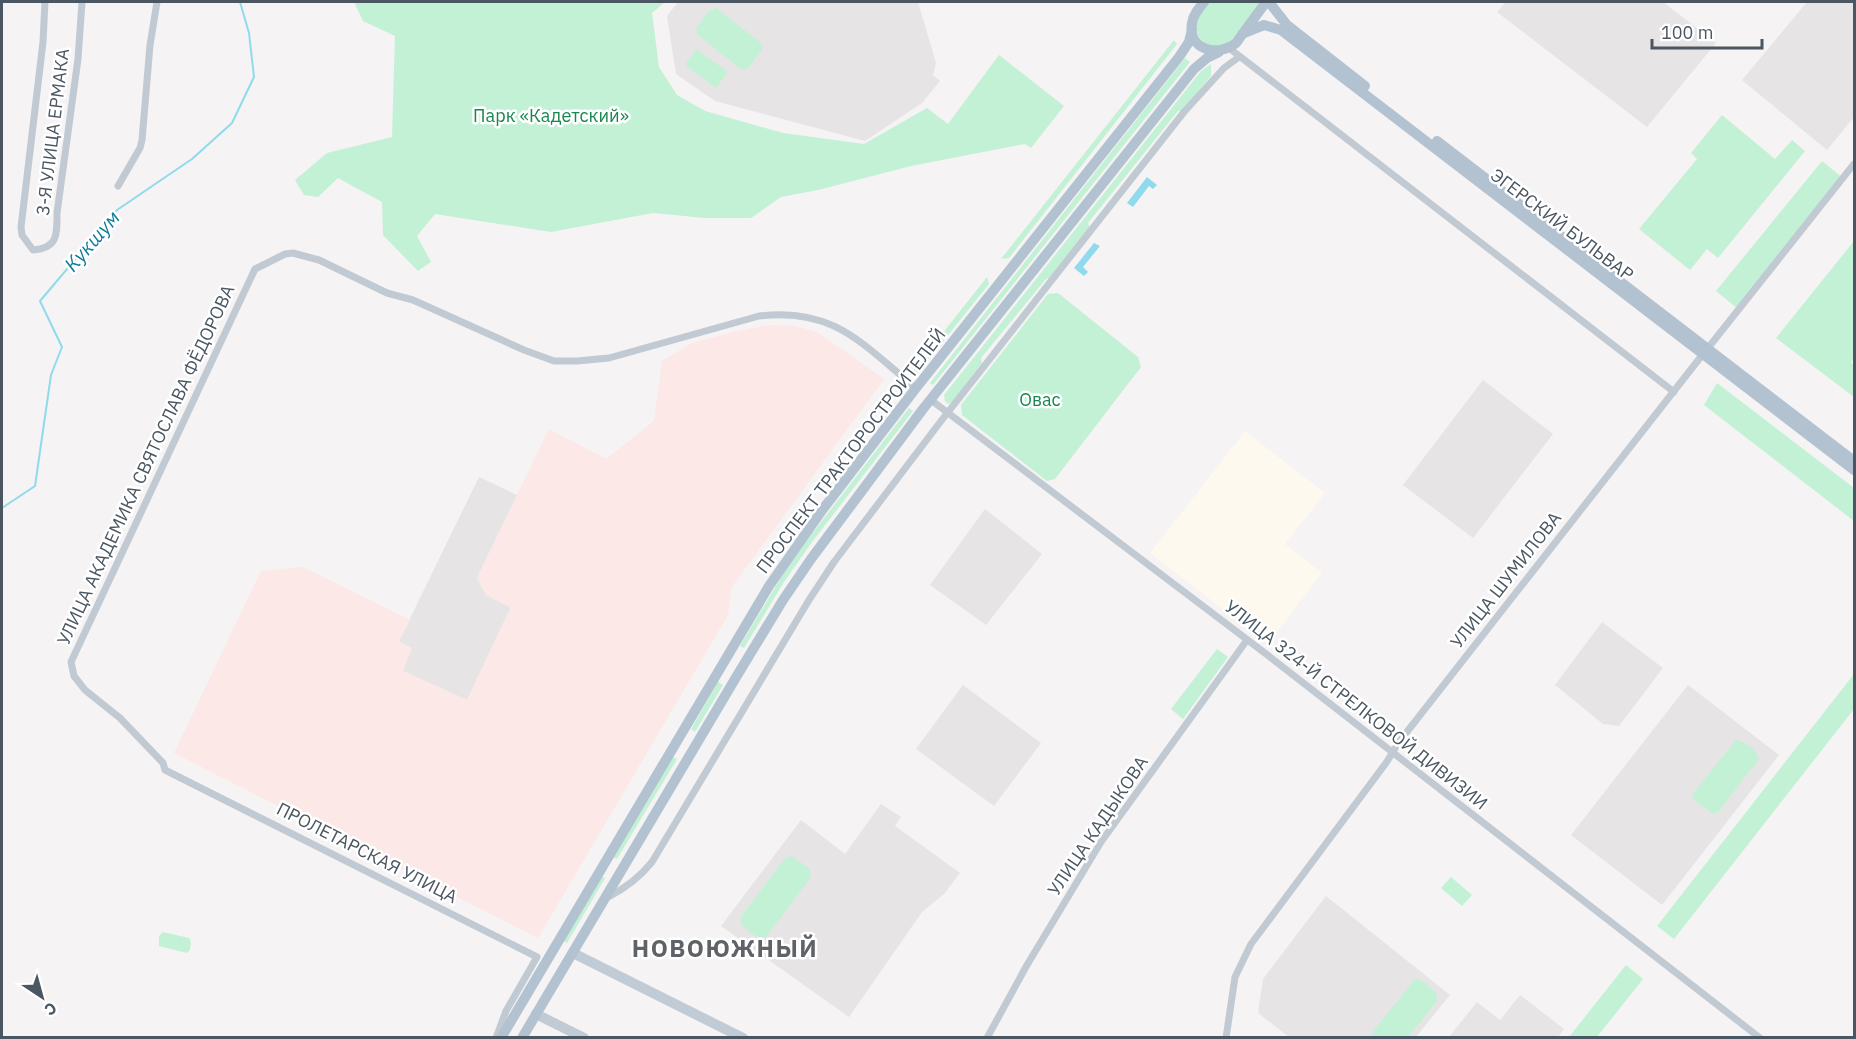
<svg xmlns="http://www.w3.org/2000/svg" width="1856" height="1039" font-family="'IBM Plex Sans',sans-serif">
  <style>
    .commercial { fill: #fdf9ef }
    .education { fill: #e6e4e5 }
    .medical { fill: #fce8e6 }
    .green { fill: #c3f1d5 }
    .water { fill: #90daee }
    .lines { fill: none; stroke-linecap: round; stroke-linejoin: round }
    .stream { stroke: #90daee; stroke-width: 2 }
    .street { stroke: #c1cad2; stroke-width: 7 }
    .secondary { stroke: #c1cbd6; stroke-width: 10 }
    .primary { stroke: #b3c2d1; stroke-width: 10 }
    .labels { text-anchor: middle; stroke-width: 5; stroke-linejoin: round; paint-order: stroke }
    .park-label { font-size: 18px; fill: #17864f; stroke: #fff }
    .street-label { font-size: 18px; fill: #4a5661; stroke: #fff }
    .water-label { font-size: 20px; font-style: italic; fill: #0c7c9b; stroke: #fff }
    .district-label { font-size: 24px; font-weight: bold; letter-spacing: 1.5px; fill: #5f6368; stroke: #fff }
  </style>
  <rect width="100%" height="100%" fill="#f5f3f3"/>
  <path class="commercial" d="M1245,431l80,62 -40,51 37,29 -54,71 -118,-91z"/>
  <path class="education" d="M678,2h240l18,61 -3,12 7,6 -18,22 -57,38 -150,-40 -39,-27 -9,-58z
    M1506,2h157l53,41 -69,84 -150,-115z
    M1807,2h47v115l-27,33 -85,-70z
    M1483,380l70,54 -80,104 -70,-53z
    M479,477l38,18 -40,83 9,17 25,12 -44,93 -64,-29 -4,-30z
    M985,509l57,45 -56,71 -56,-40z
    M1602,622l61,46 -44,58 -16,-2 -48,-39z
    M963,685l78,58 -47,63 -78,-57z
    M1688,685l91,70 -117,150 -91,-70z
    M881,804l20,13 -6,9 65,47 -16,21 -22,18 -73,105 -128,-91 80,-106 44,34z
    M1326,896l124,99 -34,42h-127l-31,-24 5,-34z
    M1520,995l44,34 -6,8h-109l28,-35 23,18z"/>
  <path class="medical" d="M769,325l26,1 22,6 67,47 -153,209 -3,27 -190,323 -364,-185 87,-182 42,-4 107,53 -11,21 13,7 -9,23 64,29 44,-92 -25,-13 -9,-17 72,-149 57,30 48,-38 8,-60 30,-18 45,-12z"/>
  <path class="green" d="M354,2h311l-13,11 7,54 18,28 28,16 78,22 81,11 63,-36 21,16 51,-69 65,51 -33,42 -6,-4 -114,22 -93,24 -37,7 -30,21h-46l-52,-5 -102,19 -116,-18 -18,22 14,26 -13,9 -35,-36 -1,-33 -44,-24 -20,19 -14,-2 -9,-15 32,-27 65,-16 3,-101 -32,-15z
    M1209,2h52c-4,9 -29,42 -40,44 -13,3 -29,-10 -25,-25 2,-6 9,-14 13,-19z
    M716,8l45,35 1,7 -14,18 -6,2 -44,-35 -2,-7 14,-18z
    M1174,40l3,4 -168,214 -8,1z
    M696,49l32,23 -12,16 -31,-23z
    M1185,58l5,4 -257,323 -3,-2z
    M1211,64v12l-29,35h-4l-90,112 2,5 -40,50 -4,1 -65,79 1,5 -30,39 -4,2 -3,-3 -1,-6 257,-324z
    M1722,115l53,44 17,-19 13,11 -87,107 -11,-9 -17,21 -51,-41 58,-70 -6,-6z
    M1822,161l21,17 -105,131 -22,-18z
    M1854,241v117l-3,4 3,3v32l-78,-59z
    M987,277l2,7 -73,91 -4,-3z
    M1058,293l80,64 3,10 -86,112 -8,2 -85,-66 -1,-10 87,-111z
    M1717,383l137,105v33l-150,-116z
    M909,408l4,3 -101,131 -28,40 -40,66 -4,-2 40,-67 28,-40z
    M1217,649l11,8 -45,62 -12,-10z
    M1854,674v35l-180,230 -17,-13z
    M718,682l5,3 -28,47 -4,-3z
    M1736,740c8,1 21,10 23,19l-41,53 -5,2 -19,-14 -2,-5z
    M673,757l4,2 -60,100 -4,-2z
    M791,856l18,12 2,9 -45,60 -8,1 -16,-12 -2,-8 45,-60z
    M602,876l3,2 -38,65 -4,-2z
    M1451,877l21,18 -10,11 -21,-18z
    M163,932l26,6 2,4 -1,8 -3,3 -28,-7v-10z
    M1626,965l17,14 -46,58h-28z
    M1415,979l6,1 15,12 1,9 -29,36h-36l1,-6z"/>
  <path class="water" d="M1147,177l10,8 -4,4 -4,-3 -16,21 -6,-4z
    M1094,243l6,3 -17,21 5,5 -4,4 -10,-8z"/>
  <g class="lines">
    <path class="stream" d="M2,508l33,-22 16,-111 11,-28 -22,-46 77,-91 75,-51 40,-36 22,-46 -5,-44 -9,-31"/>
    <path class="street" d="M45,2l-2,40 -22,185 1,8 11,15c25,-2 24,-15 24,-37l21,-154 4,-57
      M1229,48l445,344
      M118,186l22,-38 2,-8 8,-95 7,-43
      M1708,348l146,-184
      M931,400l339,257 490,381
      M608,897c18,-9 31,-19 44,-35l157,-262 25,-38 107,-141 243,-309 40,-44 15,-11
      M537,957l-372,-187 -2,-7 -43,-45 -35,-28 -11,-14 -3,-14 184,-393 30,-15 8,-1 26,7 68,33 26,7 111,50 30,11h23l32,-3 150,-42c75,-9 103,28 157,72
      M496,1038l10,-27 31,-54
      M987,1038l40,-73 74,-123 146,-202
      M1226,1038l9,-61 16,-33 135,-181 13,-21 304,-388"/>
    <path class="secondary" d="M573,953l170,85
      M536,1014l48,24"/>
    <path class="primary" d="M1204,2c-5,6 -11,13 -12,21 -5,26 25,35 44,20l30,-41
      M1269,2l18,23 78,61
      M1244,33l20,-8 17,5 573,440
      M1437,141l417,320
      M501,1038l268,-452 54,-77 93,-121 263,-331 10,-15 3,-13
      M522,1038l216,-364 45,-74 28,-41 112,-150 271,-340 13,-11 12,-6"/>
  </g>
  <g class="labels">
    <g class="park-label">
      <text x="551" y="122">Парк «Кадетский»</text>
      <text x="1040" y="406">Овас</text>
    </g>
    <g class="street-label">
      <text transform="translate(53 132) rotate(-83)" y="6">3-Я УЛИЦА ЕРМАКА</text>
      <text transform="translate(1562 225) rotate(37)" y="6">ЭГЕРСКИЙ БУЛЬВАР</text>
      <text transform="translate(851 451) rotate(-53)" y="6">ПРОСПЕКТ ТРАКТОРОСТРОИТЕЛЕЙ</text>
      <text transform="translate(146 465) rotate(-65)" y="6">УЛИЦА АКАДЕМИКА СВЯТОСЛАВА ФЁДОРОВА</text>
      <text transform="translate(1506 580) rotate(-52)" y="6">УЛИЦА ШУМИЛОВА</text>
      <text transform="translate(1356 705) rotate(38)" y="6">УЛИЦА 324-Й СТРЕЛКОВОЙ ДИВИЗИИ</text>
      <text transform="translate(1098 826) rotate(-56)" y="6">УЛИЦА КАДЫКОВА</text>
      <text transform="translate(367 853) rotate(27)" y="6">ПРОЛЕТАРСКАЯ УЛИЦА</text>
    </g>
    <g class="water-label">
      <text transform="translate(92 241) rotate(-49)" y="7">Кукшум</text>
    </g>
    <g class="district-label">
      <text x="725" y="957">НОВОЮЖНЫЙ</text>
    </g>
  </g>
  <rect width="1856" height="1039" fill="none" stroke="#4a5661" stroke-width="6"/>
  <g transform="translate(42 997) rotate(144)" stroke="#ffffff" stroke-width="4.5" paint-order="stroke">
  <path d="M0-4.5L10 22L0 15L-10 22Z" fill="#4a5661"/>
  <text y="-9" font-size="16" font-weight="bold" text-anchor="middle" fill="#4a5661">С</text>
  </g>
  <path d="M1652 39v9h110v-9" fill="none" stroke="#4a5661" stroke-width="3"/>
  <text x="1661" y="39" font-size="18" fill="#4a5661" stroke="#ffffff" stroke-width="4.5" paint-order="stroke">100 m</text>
</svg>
